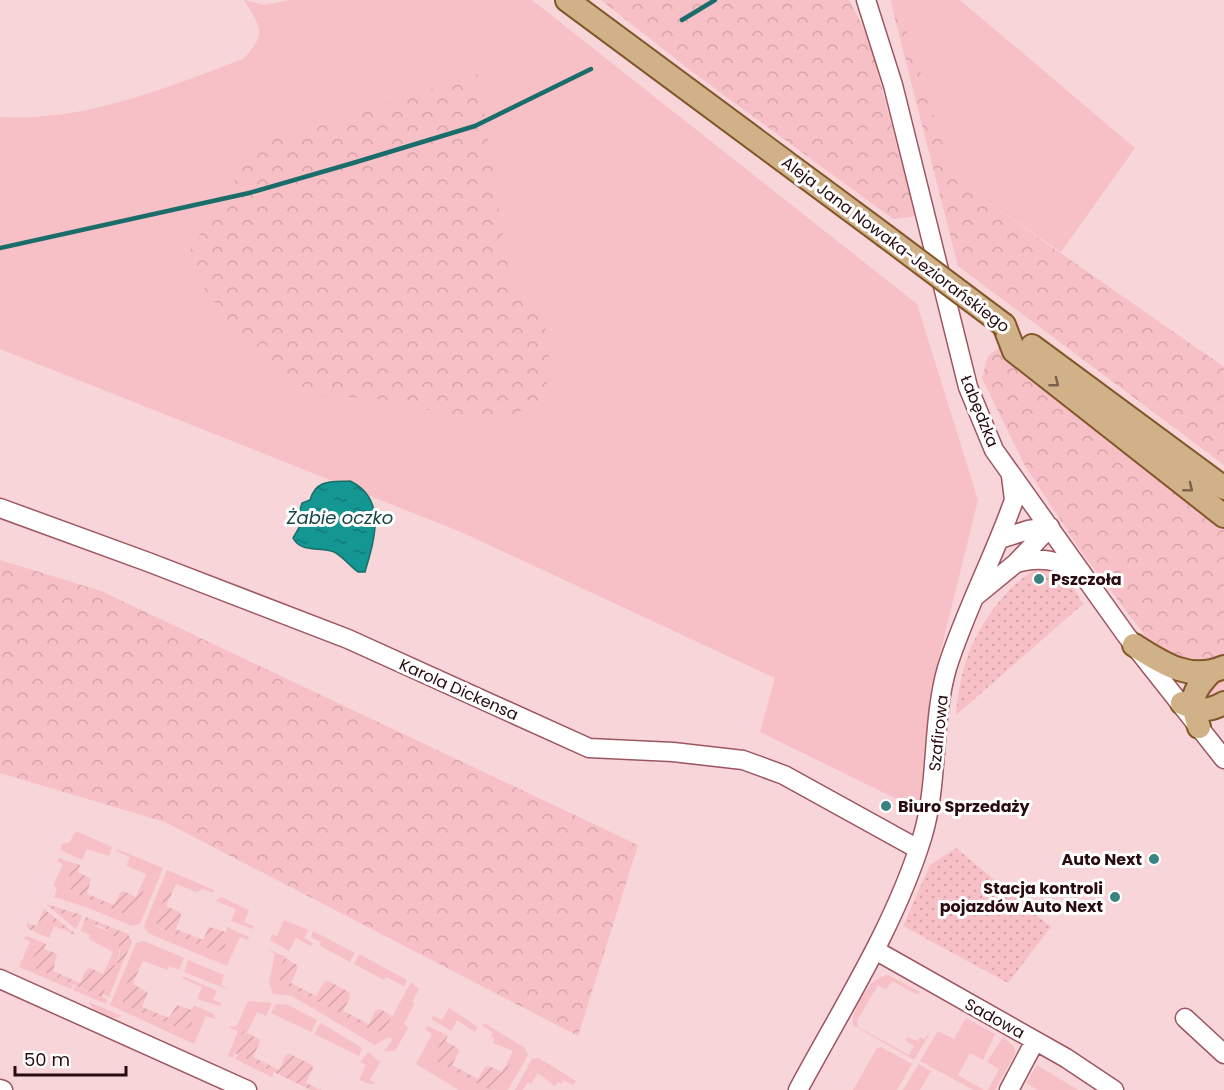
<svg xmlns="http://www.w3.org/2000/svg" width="1224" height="1090" font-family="Poppins,sans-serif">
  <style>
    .grass { fill: #f7c0c6 }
    .forest { fill: url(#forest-crowns) }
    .park { fill: url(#park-dots) }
    .garden { fill: url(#garden-furrows) }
    .water { fill: url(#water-ripples); stroke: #1a6d6b; stroke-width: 1.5 }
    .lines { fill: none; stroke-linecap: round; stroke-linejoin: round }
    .stream { stroke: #1a6d6b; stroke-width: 4.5 }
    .minor-casing { stroke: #9d5660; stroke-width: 21 }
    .major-casing { stroke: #82562a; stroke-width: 26 }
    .minor { stroke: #fff; stroke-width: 18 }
    .major { stroke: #d1b288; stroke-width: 22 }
    .major-bridge-casing { stroke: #82562a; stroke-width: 26; stroke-linecap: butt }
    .major-bridge { stroke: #d1b288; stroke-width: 22 }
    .oneway { stroke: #7c5f4c }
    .poi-dot { fill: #3b8380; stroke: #fff; stroke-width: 2 }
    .labels { text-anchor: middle; stroke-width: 6; stroke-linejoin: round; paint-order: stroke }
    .street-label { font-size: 16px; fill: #280c11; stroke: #fff }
    .poi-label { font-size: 16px; font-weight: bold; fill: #280c11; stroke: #fff; text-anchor: start }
    .water-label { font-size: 18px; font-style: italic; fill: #134644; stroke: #fff }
  </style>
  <defs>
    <pattern id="forest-crowns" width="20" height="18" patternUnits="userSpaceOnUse" patternTransform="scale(1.5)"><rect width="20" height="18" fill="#f7c0c6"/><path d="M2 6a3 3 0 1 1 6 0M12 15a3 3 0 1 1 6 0" fill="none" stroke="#d4a4a9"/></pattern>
    <pattern id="park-dots" width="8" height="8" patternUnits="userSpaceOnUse" patternTransform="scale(1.5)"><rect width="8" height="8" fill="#f7c0c6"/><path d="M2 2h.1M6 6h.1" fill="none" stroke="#d4a4a9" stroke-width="1.8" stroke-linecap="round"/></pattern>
    <pattern id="garden-furrows" width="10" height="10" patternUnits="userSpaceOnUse" patternTransform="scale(1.5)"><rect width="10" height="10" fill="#f7c0c6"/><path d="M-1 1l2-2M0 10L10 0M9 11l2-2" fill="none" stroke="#d4a4a9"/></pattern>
    <pattern id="water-ripples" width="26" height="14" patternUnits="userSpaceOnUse" patternTransform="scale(1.5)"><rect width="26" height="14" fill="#149692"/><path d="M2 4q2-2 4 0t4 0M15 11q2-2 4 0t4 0" fill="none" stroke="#127976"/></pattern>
  </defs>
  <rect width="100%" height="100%" fill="#f7d5d8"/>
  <path class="grass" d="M244,0l20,5 26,-5h242l385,304 61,196 -48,194 -11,116 -159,-78 15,-54 -314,-146 -461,-183v-232c84,5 166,-29 243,-58 25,-27 18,-30 1,-59z
    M890,0h70l175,148 -74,104 -109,-74 -42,-139z
    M1224,675v19l-17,9 -5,-12z
    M78,832l34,15 -3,9 -22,-7 -5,11 -21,-10v-6l9,-2 4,-9z
    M117,849l46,19 -23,56 -8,2 -46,-19 -32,-10 3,-9 -4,-2 10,-22 -6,-3 2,-3 15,5 -7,19 5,10 58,24 4,-2 13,-31 -4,-2 3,-7 -20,-8 4,-9 -14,-6z
    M167,870l47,20 -1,3 -10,-4 -7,3 -20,-8 -4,9 -5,-1 -12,28 3,7 58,25 8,-4 7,-19 18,8 -1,3 -8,-3 -13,29 -79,-33 -4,-7z
    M221,897l28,13 -5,12 10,4 -1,3 -22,-8 5,-12 -20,-8z
    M53,910l23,8 3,6 -3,5z
    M47,918l16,10v2l-9,-4 -5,12 -10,-4z
    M284,920l25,10 -5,8 9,5 -2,3 -15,-8 -7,13 -19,-11 2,-6 5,2z
    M91,924l21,9 8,15 -3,14 5,2 -13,33 -6,-3 13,-32 -6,-3 3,-7 -24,-13 1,-4 -9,-4 2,-6z
    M313,931l42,22 -5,9 -31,-17 2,-3 -10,-5z
    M26,936l14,5 -10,25 43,19 -2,4 -52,-22 11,-25 -6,-4z
    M144,941l40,17 -5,12 -10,-4 -1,4 -25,-9 -4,8 -5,-2 -9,38 58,25 8,-4 7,-19 16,7 1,5 -9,-3 -12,28 -84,-39 26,-62z
    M267,949l19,8 -10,17 7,9 90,48 11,1 27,-50 8,7 -6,12 1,3 -10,20 4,4 -13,23h-11l9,-12 -4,-2 -14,8 -83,-49 -19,-2 -4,-12 6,-28z
    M359,954l48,26 -3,6 -18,-9 -2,3 -30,-16z
    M188,960l36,15 -3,10 8,5 -45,-18z
    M888,975l32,17 -2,3 -26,-14 -6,9 -8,-5 -21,36 1,6 51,28 5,-9 -8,-5 1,-4 10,4 3,-4 4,2 7,-8 -17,29 -61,-35c-2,-17 18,-49 35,-50z
    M183,976l34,15 -4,9 8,3 -1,3 -23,-7 5,-12 -20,-9z
    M75,986l32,13 -1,5 -33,-14z
    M248,1001l24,2 -6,13 -9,-4 -10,21 -4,-1 -10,26 -5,-2 10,-25 -10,-4 9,-1z
    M89,1002l33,14 -9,2 -20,-9z
    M276,1004l12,1 29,15 -6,12 -40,-19z
    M449,1008l29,19 -3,5 -18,-12 -6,11 -20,-12 3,-3 8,4z
    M966,1018l29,16 -12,26 -13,-7 -12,22 26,15h-11l-53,-29 18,-30 16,8z
    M321,1023l41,25 -3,8 -45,-22z
    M484,1023l41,25 3,7 -20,35h-14l3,-1 12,-24 -2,-2 6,-12 -20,-8 2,-4 -4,-3 2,-4 -11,-6z
    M427,1026l18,8 -11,21 56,35h-31l-43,-26 16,-30 -6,-4z
    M1003,1037l11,10 1,7 -20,36h-7l11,-21 -12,-7z
    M881,1047l31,17 -15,26h-44l24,-42z
    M368,1052l12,10 -10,18 5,3 -2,2 -14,-5 7,-15 -9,-5 4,1z
    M238,1054l36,18 -2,5 -37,-18z
    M539,1058l37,23 -3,4 -9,-5 -2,4 -4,-2 -3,4 -17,-13 -7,11 -3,-2 -5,8h-8l17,-31z
    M919,1064l12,7 -11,19h-17z
    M1037,1065l41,25h-40l-12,-7z"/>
  <path class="forest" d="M601,0h248l19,37 48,179 -23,3 -202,-148z
    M891,3l19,35 43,140 271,189v98l-266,-199z
    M478,74l33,214 33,28 5,41 -3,39 -36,21 -30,6 -89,-23 -77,-5 -70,-51 -60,-84 74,-116z
    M999,348l225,178v130l-29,6 -25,-3 -24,-22 -66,-87 -56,-86 -42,-86 6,-22z
    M0,560l101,31 537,254 -60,191 -413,-214 -165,-49z"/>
  <path class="park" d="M1046,568c21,6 27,19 37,36l-127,111c2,-21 5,-40 12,-60 10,-28 47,-85 78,-87z
    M956,848l95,79 -43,56 -105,-57 27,-61z"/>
  <path class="garden" d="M74,863l6,2 -2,7 13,7 -4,15 27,11 6,-12 3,-2 13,6 7,-16 4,2 -13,31 -5,2 -57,-24 -5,-10z
    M167,891l5,2 -6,13 14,6 1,4 -5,13 27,11 6,-13 17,5 2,-5 3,2 -7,20 -8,3 -58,-25 -3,-7z
    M46,904l36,11 -3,8 -4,-5 -22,-8z
    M44,909l30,24v2l-27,-17 -8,16 -12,-6v-5l10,3z
    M86,917l42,17 4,8 -10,22 -6,-2 -14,35 -72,-31 10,-25 6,3 -2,5 13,5 -4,17 27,12 6,-13 4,-2 13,6 7,-15 8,2c8,-22 -15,-41 -35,-36z
    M285,958l12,7 1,3 -7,15 25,13 8,-14 4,-1 21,11 1,5 -7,14 26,13 7,-14 4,-1 12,7 -8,16 -11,-1 -90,-48 -7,-9z
    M134,967l5,2 -6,15 15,9 -6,14 27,11 8,-13 15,5 2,-4 4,1 -7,19 -8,4 -58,-25 -4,-7z
    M243,1031l16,8 1,3 -7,15 26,13 7,-15 4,-1 22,11 1,3 -7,15 15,7h-10l-78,-38z
    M445,1034l3,2 -3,5 13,7 1,4 -7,13 26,14 7,-12 4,-1 13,6 5,-9 3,1 -13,25 -7,1 -54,-29 -2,-6z"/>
  <path class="water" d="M350,481c38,18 24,60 15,91h-7c-7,-5 -14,-14 -22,-19 -13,-7 -35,1 -43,-15l7,-12 -1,-13 3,-10 8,-3c6,-21 21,-18 40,-19z"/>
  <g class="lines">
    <path class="stream" d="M682,20l33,-20
      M0,248l249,-55 104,-30 122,-37 116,-57"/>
    <defs>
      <path id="minor" d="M866,0l27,85 75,302 26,63 132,185 98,124
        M0,508l148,54 200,77 241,109 84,4 70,8 41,15 134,74
        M1000,539l28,-9 22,-3
        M1016,563c26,-7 43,-3 66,12
        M977,595l39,-32 34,-36
        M875,950l191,108 48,32
        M0,979l247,111
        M1185,1018l39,36
        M0,1089l3,1
        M798,1090c44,-82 96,-162 124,-252 17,-55 9,-114 25,-170 18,-57 47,-111 67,-168l-3,-24
        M1009,1090l26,-49"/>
      <path id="major" d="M567,0l317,235
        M1004,325l10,26 210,165
        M1032,346l192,142
        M1134,645c28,18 56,37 90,22
        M1182,703c17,8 26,9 42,0
        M1199,727c-9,-28 -8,-34 12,-55"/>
    </defs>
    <use href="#minor" class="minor-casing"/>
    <use href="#major" class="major-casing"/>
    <use href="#minor" class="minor"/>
    <use href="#major" class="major"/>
    <defs>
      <path id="major-bridge" d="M884,235l120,90"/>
    </defs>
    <use href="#major-bridge" class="major-bridge-casing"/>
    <use href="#major-bridge" class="major-bridge"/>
  </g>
  <defs><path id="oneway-chevron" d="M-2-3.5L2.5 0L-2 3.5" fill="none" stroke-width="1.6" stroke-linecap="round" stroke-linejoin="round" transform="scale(1.5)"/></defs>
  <g class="oneway">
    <use href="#oneway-chevron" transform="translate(1055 383) rotate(38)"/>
    <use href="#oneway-chevron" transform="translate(1189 488) rotate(39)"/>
  </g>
  <g class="poi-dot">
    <circle cx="1039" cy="579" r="6"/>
    <circle cx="886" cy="806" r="6"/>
    <circle cx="1154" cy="859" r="6"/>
    <circle cx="1115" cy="897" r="6"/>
  </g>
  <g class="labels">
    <g class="street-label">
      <text transform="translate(896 244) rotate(37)" y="6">Aleja Jana Nowaka-Jeziorańskiego</text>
      <text transform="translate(980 411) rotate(68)" y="6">Łabędzka</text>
      <text transform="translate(459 689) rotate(24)" y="6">Karola Dickensa</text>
      <text transform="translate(938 733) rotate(-84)" y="6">Szafirowa</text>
      <text transform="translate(995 1018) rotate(29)" y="6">Sadowa</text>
    </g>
    <g class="poi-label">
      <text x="1051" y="585">Pszczoła</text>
      <text x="898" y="812">Biuro Sprzedaży</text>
      <text x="1142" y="865" text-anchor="end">Auto Next</text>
      <text x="1103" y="894" text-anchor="end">Stacja kontroli<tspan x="1103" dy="18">pojazdów Auto Next</tspan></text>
    </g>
    <g class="water-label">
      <text x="340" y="524">Żabie oczko</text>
    </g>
  </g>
  <path d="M15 1066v9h111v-9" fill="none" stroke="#280c11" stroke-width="3"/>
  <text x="24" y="1066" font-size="18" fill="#280c11" stroke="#ffffff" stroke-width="4.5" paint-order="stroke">50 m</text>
</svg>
